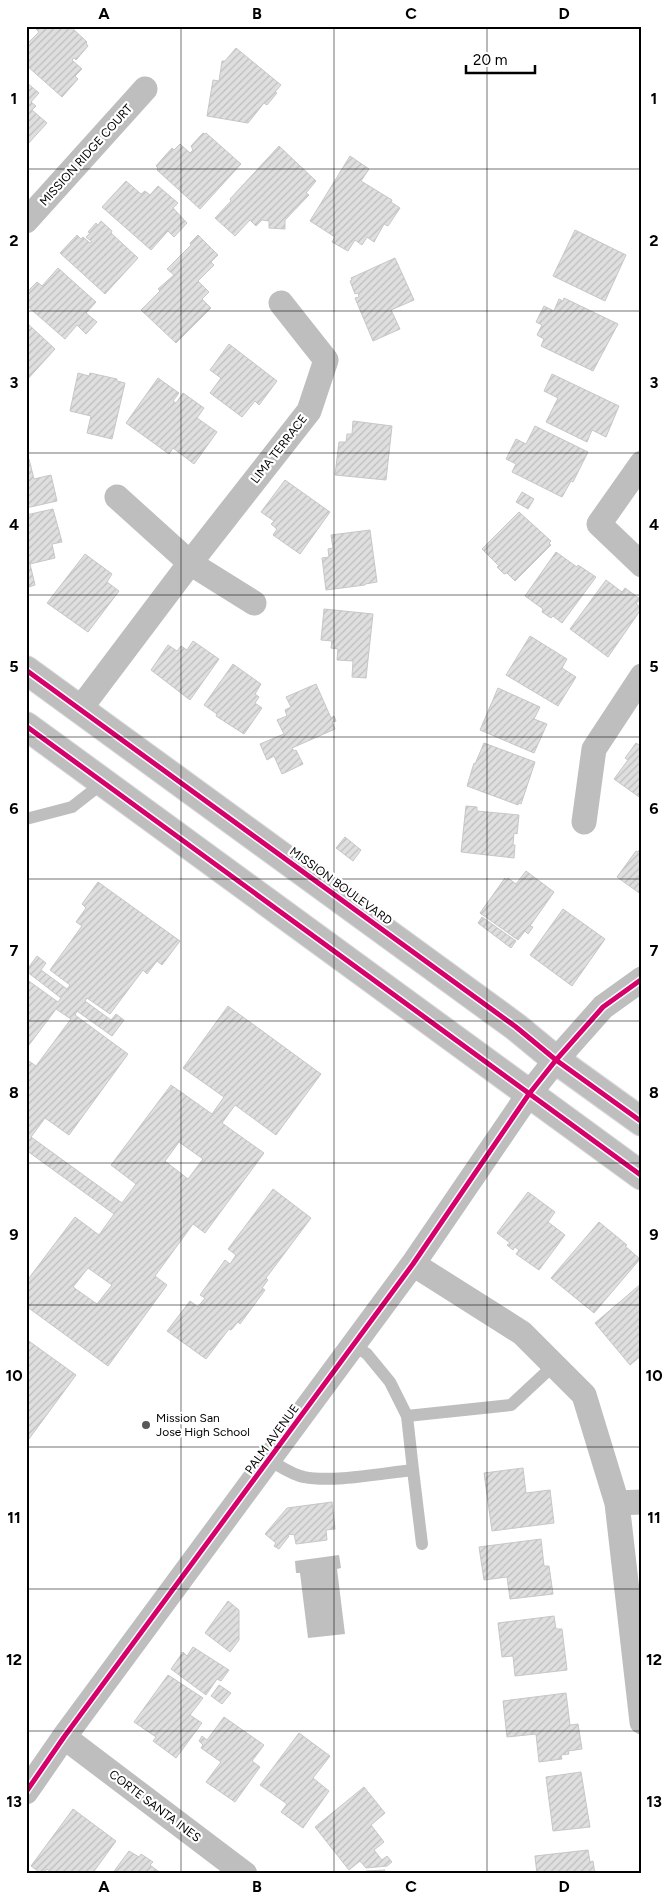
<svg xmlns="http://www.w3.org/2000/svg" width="668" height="1900" font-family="Figtree,sans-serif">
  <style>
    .water { fill: #bfbfbf }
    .building { fill: url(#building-hatch); stroke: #c7c7c7; fill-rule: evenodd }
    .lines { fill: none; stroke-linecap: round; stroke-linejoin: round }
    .primary-casing { stroke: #dbdbdb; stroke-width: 30 }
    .service { stroke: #bebebe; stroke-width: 12 }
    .minor { stroke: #bebebe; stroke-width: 25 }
    .primary { stroke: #bebebe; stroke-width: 28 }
    .cycleway-casing { stroke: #fff; stroke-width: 8 }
    .cycleway { stroke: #d6006c; stroke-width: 5 }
    .grid { fill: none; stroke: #000; stroke-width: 1; stroke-opacity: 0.55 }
    .poi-dot { fill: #595959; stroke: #fff; stroke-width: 2 }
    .labels { text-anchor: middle; stroke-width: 4.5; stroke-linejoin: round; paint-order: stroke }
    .street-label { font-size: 12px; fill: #000; stroke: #fff }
    .poi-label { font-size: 12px; fill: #000; stroke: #fff; text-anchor: start }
    .neatline { fill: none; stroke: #000; stroke-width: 2 }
    .grid-label { font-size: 16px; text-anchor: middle; font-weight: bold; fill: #000 }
  </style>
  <defs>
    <pattern id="building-hatch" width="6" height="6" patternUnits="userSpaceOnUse" patternTransform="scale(1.25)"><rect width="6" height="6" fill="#dfdfdf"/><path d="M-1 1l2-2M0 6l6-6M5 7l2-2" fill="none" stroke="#bebebe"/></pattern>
  </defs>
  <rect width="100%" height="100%" fill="#fff"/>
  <path class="water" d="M339,1555l2,13 -4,1 8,65 -37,4 -8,-65h-4l-1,-12z"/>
  <path class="building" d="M33,26h37l17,16 -1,1 2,3 -12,14 -2,-2 -2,2 10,9 -7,7 3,3 -16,18 -36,-32v-20l13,-13z
    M236,48l45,37 -6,7 2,1 -10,12 -3,-2 -16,20 -41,-7 6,-36 6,1 3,-20h3z
    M26,82l13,11 -8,9 5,4 -4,4 15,13 -21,23z
    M203,133l2,1 1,-1 35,31 -41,45 -43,-39 1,-2 -2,-2 16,-18 2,2 6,-6 10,9 3,-3 -2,-4z
    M279,146l37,35 -10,12 3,2 -24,25v9l-16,-1v-7l-7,-1 -6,6 -6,-6 -15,16 -20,-18 16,-17 -1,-2z
    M350,156l19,13 -8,12 31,19 -1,2 9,6 -12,18 -4,-2 -10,18 -7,-5 -5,8 -7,-5 -7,11 -16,-9 3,-5 -25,-16z
    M126,181l15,13 4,-3 5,4 8,-9 20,17 -5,5 14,15 -13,14 -6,-6 -17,19 -49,-43z
    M101,221l11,10 -1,2 27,25 -33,36 -45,-41 17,-18 4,4 2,-2 7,6 2,-1 -6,-5 4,-4 -2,-1 8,-9 2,2z
    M575,230l51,25 -21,46 -52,-25z
    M198,235l20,20 -7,7 3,3 -16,16 11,11 -7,7 9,9 -35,35 -35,-33 19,-19 -2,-2 16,-14 -7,-6 24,-24 -1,-2z
    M395,258l19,42 -23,10 9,19 -27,12 -18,-43 4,-1 -1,-4 -3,1 -5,-13 2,-1 -1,-2z
    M58,268l38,34 -10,11 11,9 -11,12 -9,-9 -12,14 -39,-34v-12l11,-11 5,4z
    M564,298l54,26 -25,47 -52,-25 3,-7 -7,-4 5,-10 -6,-3 8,-16 10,5 5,-12 4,2z
    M26,320l3,3 -1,1 27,25 -29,32z
    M229,344l48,37 -18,24 -4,-4 -13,16 -32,-24 11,-15 -11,-8z
    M78,373l11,3 1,-3 27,6v2l8,2 -13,56 -25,-6 4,-17 -21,-5z
    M552,374l67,32 -13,31 -14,-7 -5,12 -41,-20 12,-24 -14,-7z
    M158,378l21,15 -6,8 3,2 7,-10 21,15 -7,10 20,14 -23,32 -21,-16 -4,6 -43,-31z
    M353,421l39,5 -6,54 -51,-5 4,-33h7l1,-8h5z
    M535,426l53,26 -15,30 -2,-1 -9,16 -50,-25 4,-8 -10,-5 10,-20 10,5z
    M29,459l5,20 17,-4 6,26 -31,7v-48z
    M285,480l45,32 -30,42 -27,-19 4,-6 -6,-5 3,-3 -13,-9z
    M522,492l12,7 -6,10 -12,-7z
    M53,509l9,33 -10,2 3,14 -25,6 5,21 -9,3v-73z
    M519,512l32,29 -2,2 2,2 -36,36 -8,-8 -3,1 -7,-7 2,-1 -17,-17z
    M370,530l7,52 -12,2v1l-39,5 -4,-32 7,-1 -1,-8 5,-1 -2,-13z
    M556,552l21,15 1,-2 18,12 -34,46 -9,-7 -2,2 -9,-6 1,-3 -18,-13z
    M85,554l27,20 -5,8 12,9 -31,41 -41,-29z
    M606,580l16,12 3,-4 15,11 -4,5 6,4 -34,49 -38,-28z
    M324,609l49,5 -7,64 -14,-1 1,-16 -16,-1 1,-11 -7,-1 1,-7 -11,-1z
    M530,636l37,23 -5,9 14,9 -18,29 -52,-31z
    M193,641l26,18 -29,41 -39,-30 17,-25 9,6 4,-5 6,4z
    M233,664l28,20 -6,10 4,3 -4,6 7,5 -18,26 -28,-18 1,-2 -13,-9z
    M316,684l15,34 3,-2 2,5 -4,1 3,7 -43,19 2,3 2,-1 7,14 -21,10 -8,-18 -7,4 -7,-16 24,-10 -7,-14 10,-4 -2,-6 6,-3 -5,-10z
    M498,688l42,19 -6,12 13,5 -13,29 -54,-23z
    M484,743l51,19 -14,42 -2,-1 -1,2 -51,-19 7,-23 1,1z
    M636,743l6,4v52l-28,-20 14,-19 -3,-2z
    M466,806l11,1v4l42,4 -2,19 -3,-1 -1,12h2l-1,13 -53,-6z
    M345,837l16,13 -8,11 -17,-13z
    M642,846v49l-25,-18 19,-26 2,1z
    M526,871l28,21 -24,34 3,1 -5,7 -3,-3 -7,9 -38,-27 25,-35 2,2 1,-2 8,6z
    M98,882l82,59 -18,24 -5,-4 -10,13 -4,-4 -33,44 -23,-16 -2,3 26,19 5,-6 8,6 -12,16 -35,-25 -2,4 53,39 -59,81 -24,-17 -14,19 91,66 14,-19 -25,-19 60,-80 41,29 12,-17 -41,-29 45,-62 93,68 -45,61 -41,-30 -13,18 42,30 -59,80 -12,-9 -38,52 12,9 -59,81 -82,-60v-24l49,-65 24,18 15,-21 -88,-64v-91l10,7 35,-47 -15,-10 -30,40v-70l32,23 3,-4 -35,-27 11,-15 9,7 -5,7 26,19 3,-4 -20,-15 32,-44 -6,-4 10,-14 -4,-4zM179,1142l24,17 -15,20 -23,-18zM88,1268l24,17 -15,19 -24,-17z
    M563,909l42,30 -33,47 -42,-31z
    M482,917l34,24 -5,7 -33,-25z
    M273,1189l38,29 -45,60 2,2 -6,8 3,2 -25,34 -2,-2 -7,8 -2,-1 -23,30 -39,-28 23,-30 8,6 7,-9 -5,-3 25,-35 5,4 6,-9 -8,-6z
    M528,1192l27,20 -7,10 17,13 -26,35 -23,-16 3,-4 -4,-3 -2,3 -6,-5 3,-2 -13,-10z
    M599,1222l28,23 -2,1 15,13 -46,54 -43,-35z
    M642,1283v72l-12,10 -35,-42z
    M26,1339l50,36 -50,68z
    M523,1468l3,25 24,-3 4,33 -62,8 -8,-58z
    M332,1502l3,27 -9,1 1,10 -31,4 -2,-10 -7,1 2,1 -10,13 -5,-3 2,-3 -11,-9 22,-26z
    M541,1539l3,27h5l4,28 -43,5 -3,-22 -23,3 -5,-33z
    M228,1601l11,9v30l-9,12 -25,-19z
    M554,1616l2,13h6l5,41 -52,6 -2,-20 -11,1 -4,-34z
    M193,1647l36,23 -8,11 -4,-2 -11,16 -35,-26 12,-17 4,4z
    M168,1675l35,23 -13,17 12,8 -26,35 -23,-17 3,-4 -22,-15z
    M219,1685l12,8 -9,11 -11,-8z
    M566,1693l4,32 8,-1 4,25 -14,2 1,3 -8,1 1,4 -23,3 -3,-28 -29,3 -4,-36z
    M224,1717l40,28 -12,16 8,6 -25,35 -29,-20 15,-20 -20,-14 2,-3 -4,-4 3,-5 5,4z
    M299,1733l31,23 -17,22 16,13 -26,37 -22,-16 6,-8 -27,-19z
    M581,1772l9,55 -37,4 -7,-54z
    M364,1787l21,26 -14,12 13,17 -10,8 8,10 5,-4 5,6 -5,4 -21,2 -6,-7 -11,9 -34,-43z
    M73,1809l43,32 -24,33h-39l-6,-5 -5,5 -11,-8z
    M588,1850l2,12 3,-1 2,13h-58l-2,-18z
    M129,1851l10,6 2,-3 12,8 -3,3 12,9h-50z
    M385,1870l-1,4h-18v-3z"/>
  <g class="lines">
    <defs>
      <path id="primary" d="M26,670l490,357 40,33 86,62
        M26,726l616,450"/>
    </defs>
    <use href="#primary" class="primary-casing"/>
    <path class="service" d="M26,819l46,-12 32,-25
      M354,1345l13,9 23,28 17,34
      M269,1460c11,6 23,15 35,17 28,6 79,-4 109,-7l9,74
      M413,1470l-6,-54 104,-11 43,-40"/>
    <path class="minor" d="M26,221l119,-132
      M642,463l-43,61 43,41
      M117,497l73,66 64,40
      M80,709l110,-146 119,-152 17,-51 -45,-57
      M584,822l10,-73 48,-73
      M413,1264l109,69 62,62 33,108 25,219
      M617,1503l25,-1
      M64,1737l181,137
      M26,1792l38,-55 349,-473 116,-170 27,-34 47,-53 39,-28"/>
    <use href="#primary" class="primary"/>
    <defs>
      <path id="cycleway" d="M26,670l490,357 40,33 86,62
        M26,726l616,450
        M26,1792l38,-55 349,-473 116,-170 27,-34 47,-53 39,-28"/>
    </defs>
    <use href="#cycleway" class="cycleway-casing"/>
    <use href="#cycleway" class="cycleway"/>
  </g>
  <path class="grid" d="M181,26v1848M334,26v1848M487,26v1848M26,169h616M26,311h616M26,453h616M26,595h616M26,737h616M26,879h616M26,1021h616M26,1163h616M26,1305h616M26,1447h616M26,1589h616M26,1731h616"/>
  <circle class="poi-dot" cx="146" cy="1425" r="5"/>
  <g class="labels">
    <g class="street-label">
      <text transform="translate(86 155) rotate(-48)" y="4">MISSION RIDGE COURT</text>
      <text transform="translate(279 449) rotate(-52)" y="4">LIMA TERRACE</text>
      <text transform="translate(341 886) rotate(36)" y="4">MISSION BOULEVARD</text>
      <text transform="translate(272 1439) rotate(-54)" y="4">PALM AVENUE</text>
      <text transform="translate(155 1806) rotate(37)" y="4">CORTE SANTA INES</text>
    </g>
    <g class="poi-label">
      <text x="156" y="1422">Mission San<tspan x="156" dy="14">Jose High School</tspan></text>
    </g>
  </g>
  <rect width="668" height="1900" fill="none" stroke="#ffffff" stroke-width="55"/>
  <path d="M466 65v8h69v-8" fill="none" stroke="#000000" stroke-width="2.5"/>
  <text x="473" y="65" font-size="15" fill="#000000" stroke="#ffffff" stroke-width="4" paint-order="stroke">20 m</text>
  <rect x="28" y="28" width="612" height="1844" class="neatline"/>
  <g class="grid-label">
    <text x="104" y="19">A</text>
    <text x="257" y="19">B</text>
    <text x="411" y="19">C</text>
    <text x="564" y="19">D</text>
    <text x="14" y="104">1</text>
    <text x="654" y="104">1</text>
    <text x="14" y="246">2</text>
    <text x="654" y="246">2</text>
    <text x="14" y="388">3</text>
    <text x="654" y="388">3</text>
    <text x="14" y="530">4</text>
    <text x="654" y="530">4</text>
    <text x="14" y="672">5</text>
    <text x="654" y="672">5</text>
    <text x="14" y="814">6</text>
    <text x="654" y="814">6</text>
    <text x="14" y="956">7</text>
    <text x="654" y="956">7</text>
    <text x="14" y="1098">8</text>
    <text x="654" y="1098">8</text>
    <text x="14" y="1240">9</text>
    <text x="654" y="1240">9</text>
    <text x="14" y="1381">10</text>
    <text x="654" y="1381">10</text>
    <text x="14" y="1523">11</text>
    <text x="654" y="1523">11</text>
    <text x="14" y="1665">12</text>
    <text x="654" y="1665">12</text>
    <text x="14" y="1807">13</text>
    <text x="654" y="1807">13</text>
    <text x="104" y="1892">A</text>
    <text x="257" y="1892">B</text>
    <text x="411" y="1892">C</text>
    <text x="564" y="1892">D</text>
  </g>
</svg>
